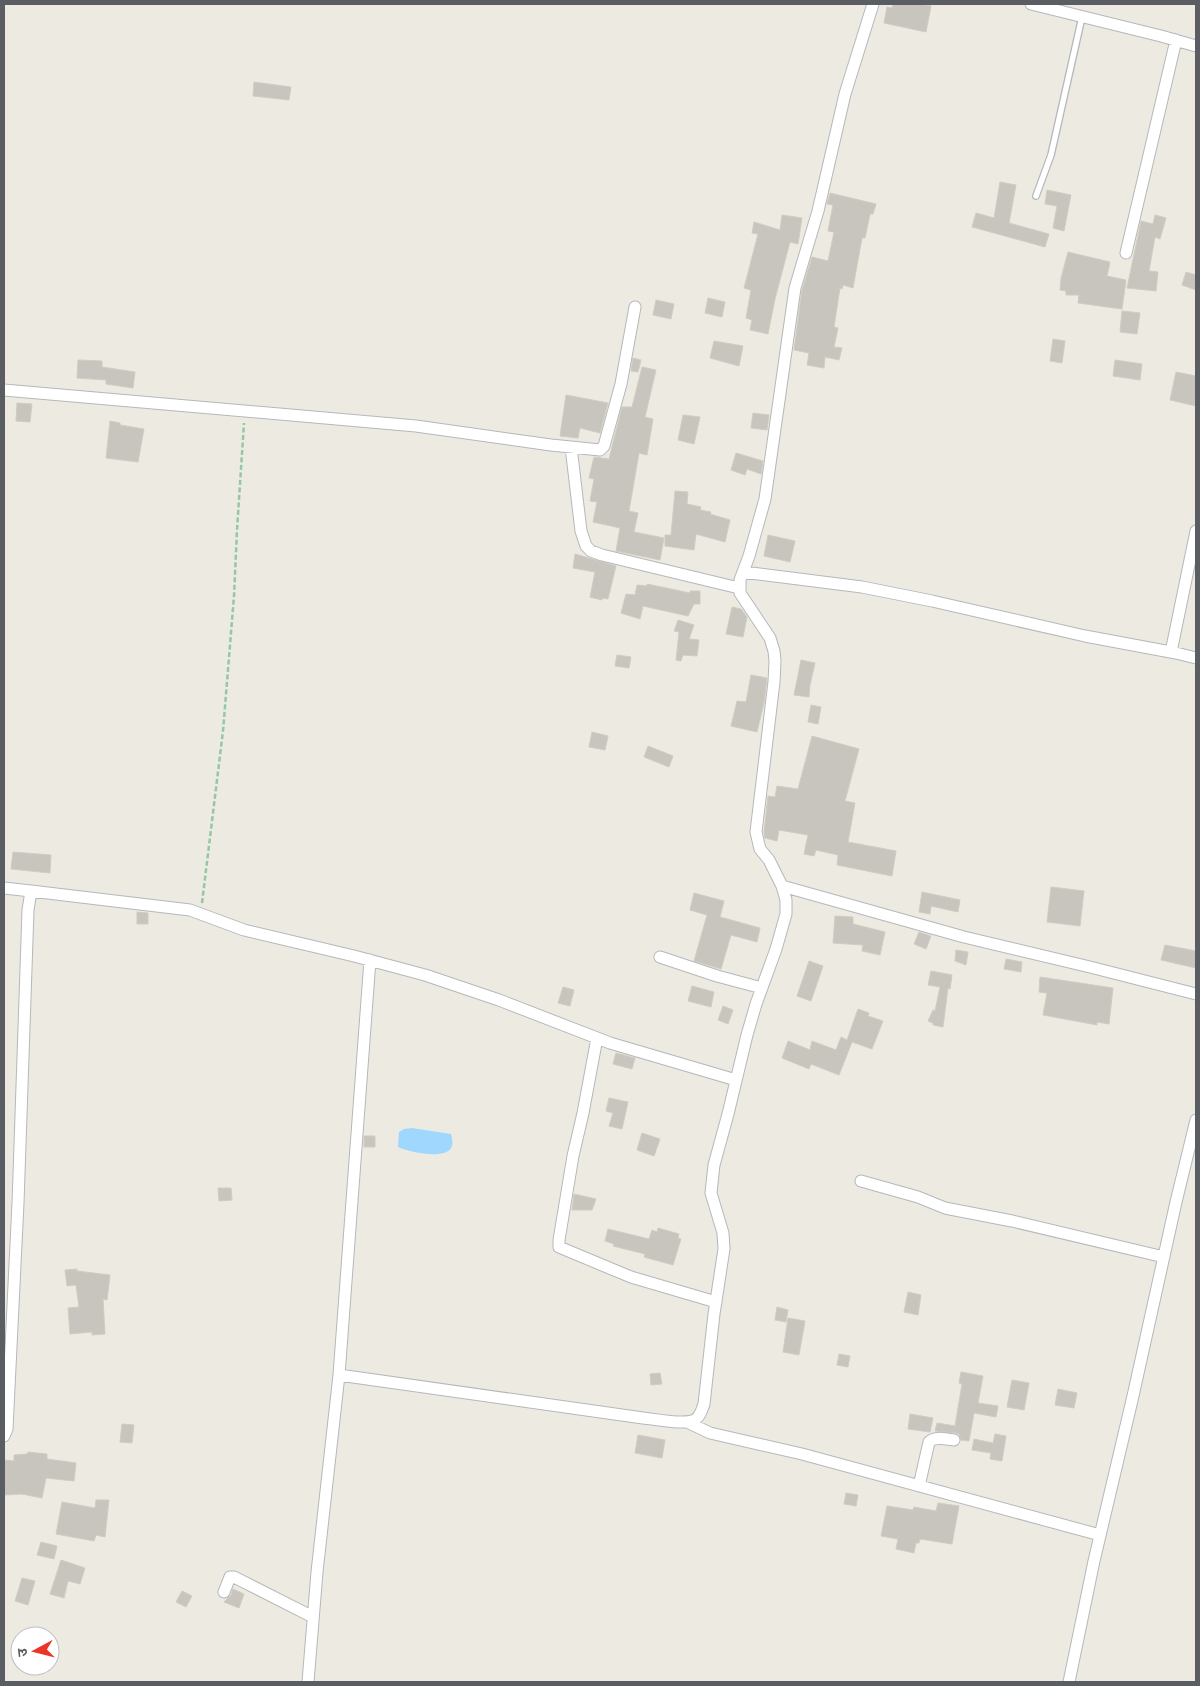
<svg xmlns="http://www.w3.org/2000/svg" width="1200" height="1686" font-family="'IBM Plex Sans','Noto Sans Devanagari',sans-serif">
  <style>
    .water { fill: #a0d7ff }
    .building { fill: #c8c5bf; stroke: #d2ccc0 }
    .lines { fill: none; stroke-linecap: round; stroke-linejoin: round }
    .service-casing { stroke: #b4b8bc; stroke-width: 8 }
    .minor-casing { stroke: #b4b8bc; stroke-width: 13 }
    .path { stroke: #96c7a4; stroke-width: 2.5; stroke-dasharray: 5 2.5; stroke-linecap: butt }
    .service { stroke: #fff; stroke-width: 5.5 }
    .minor { stroke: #fff; stroke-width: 11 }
  </style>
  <rect width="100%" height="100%" fill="#edeae2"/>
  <path class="water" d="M412,1128l39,6c1,4 2,9 1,12 -5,15 -43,6 -54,1l1,-15 5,-3z"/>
  <path class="building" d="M893,4h26l12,2 -5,26 -42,-9 3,-16 5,1z
    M254,82l37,5 -2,13 -36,-4z
    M1000,182l16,3 -7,38 40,11 -4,13 -73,-20 4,-14 18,5z
    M1047,190l24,5 -7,36 -11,-3 4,-22 -12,-2z
    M830,193l46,11 -3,10h-3l-5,24h-3l-9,50 -10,-3 -1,4 -2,-1 -6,39 4,1 -4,19 8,1 -3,12 -14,-3 -1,11 -17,-3 2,-12 -15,-3 8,-60 10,-33 16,4 6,-29 -6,-1 5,-26 -6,-1z
    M782,215l20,3 -4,26 -8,-2 -15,57 -7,35 -18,-4 2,-10 -6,-2 5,-28 -7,-2 14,-54 -6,-1 2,-11 26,8z
    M1155,215l11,3 -6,21 -5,-2 -6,34 9,1 -2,19 -29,-3 14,-67 12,3z
    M1068,252l42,10 -3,14 19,4 -4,29 -44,-6 1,-8h-13v-4l-6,-1 1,-12z
    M1186,272l10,3v15l-14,-5z
    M708,298l17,4 -3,15 -17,-4z
    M656,300l18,4 -3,15 -18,-4z
    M1122,311l18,2 -3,21 -17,-2z
    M1053,339l12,2 -3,22 -12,-2z
    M714,341l29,5 -4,20 -29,-8z
    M633,358l8,2 -3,12 -7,-1z
    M78,360l24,1v6l33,5 -2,16 -27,-4v-4l-29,-2z
    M1115,360l27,4 -2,16 -27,-4z
    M642,367l14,3 -11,47 8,2 -6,36 -8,-2 -10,58 9,2 -4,19 30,6 -4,22 -44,-9 4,-23 -27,-6 4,-20 -7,-1 4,-22 -5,-1 5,-21 15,2 13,-52h10z
    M1176,372l20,4v30l-26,-6z
    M566,395l42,8 -8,30 -20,-5 -2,10 -18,-2z
    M17,403l15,1 -2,18 -14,-1z
    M753,413l16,2 -2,15 -16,-2z
    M683,415l17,2 -6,27 -16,-4z
    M110,421l10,2v2l24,4 -6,33 -32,-4z
    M736,453l27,8 -2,13 -14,-5 -2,6 -14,-5z
    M675,491l13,1 -1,12 14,3 -1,3 11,2 -1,2 20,6 -5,22 -29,-8 -2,16 -29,-4v-11h6z
    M768,535l27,6 -5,21 -26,-6z
    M575,554l41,12 -8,33 -6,-1v2l-12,-3 5,-25 -22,-4z
    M647,584l43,9v-2h10v13h-6l-6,12 -45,-10 -3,13 -19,-6 5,-19 9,1 2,-10 10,1z
    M732,607l9,2 6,8 -4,20 -17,-3z
    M678,620l16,5 -5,14 10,1 -2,16 -14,-1 -2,6 -5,-1 3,-28 -5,-1z
    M617,655l14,2 -2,11 -14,-2z
    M801,660l14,3 -5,22 -1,12 -15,-2z
    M751,675l16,3 -3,25 -7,29 -26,-6 6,-25 9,1z
    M811,705l10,2 -3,17 -10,-2z
    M592,732l16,4 -3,14 -16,-3z
    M812,736l47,13 -14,52 10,2 -7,39 48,9 -4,25 -55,-11 1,-10 -22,-5 -2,6 -10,-2 4,-19 -29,-5 -2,11 -12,-3 -1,-6 4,-36 7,1 2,-11 21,3z
    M648,746l25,10 -4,11 -25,-10z
    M13,852l38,3 -1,18 -39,-4z
    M1051,887l33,4 -4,35 -33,-4z
    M922,892l38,8 -2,12 -27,-6 -1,8 -11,-2z
    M694,893l30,8 -4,16 40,11 -3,14 -26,-7 -10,34 -27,-8 13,-46 -17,-5z
    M137,912l11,1v11h-11z
    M835,916l18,1v7l32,8 -5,23 -18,-4 1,-6 -30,-2z
    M919,932l12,4 -5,13 -12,-5z
    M1165,945l31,6v17l-35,-8z
    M956,950l12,2 -2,13 -11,-4z
    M1006,959l16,3 -1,10 -17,-3z
    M809,961l14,5 -12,35 -14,-5z
    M931,971l21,4 -2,14 -2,-1 -5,39 -10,-2v-2l-5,-2 5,-11 2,1 5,-24 -12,-2z
    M1040,977l73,11 -4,36 -12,-2v3l-54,-10 4,-22 -8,-1z
    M692,986l22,6 -3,15 -23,-6z
    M563,987l11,3 -4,16 -12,-3z
    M723,1006l10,4 -5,14 -10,-4z
    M858,1009l11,4 -1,3 15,5 -11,28 -20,-7 -13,33 -28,-11 -2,5 -27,-11 6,-17 22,9 2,-9 24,9 5,-13 6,3z
    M616,1053l19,5 -3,11 -19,-5z
    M609,1098l19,4 -6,27 -13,-3 4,-13 -7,-2z
    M642,1133l18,6 -6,17 -17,-6z
    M364,1136h11v11h-11z
    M218,1188h13l1,12 -13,1z
    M574,1194l22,5 -4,11h-20z
    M658,1228l21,6 -1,4 3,1 -8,26 -29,-8 1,-3 -32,-8 1,-2 -9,-3 3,-12 41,10 3,-9 5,2z
    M77,1269v2l33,4 -3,25 -4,-1 2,35 -13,1v-3l-22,2 -2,-26 11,-1 -3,-22 -9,1 -2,-16z
    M908,1292l13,3 -3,20 -14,-3z
    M777,1307l11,3 -2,12 -11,-2z
    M788,1318l17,3 -6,34 -16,-3z
    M839,1354l11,2 -2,11 -11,-2z
    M961,1372l22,4 -5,27 20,3 -2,11 -22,-4 -5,28 -8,-1 -2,-6 -3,-1 -21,-2 2,-8 18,3 7,-42 -3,-1z
    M660,1373l2,11 -11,1 -1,-11z
    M1012,1380l17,3 -5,27 -17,-3z
    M1058,1389l19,4 -3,15 -19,-3z
    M910,1414l23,4 -3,14 -22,-3z
    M122,1424l12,1 -2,18 -12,-1z
    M995,1434l11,2 -4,25 -12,-2 1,-6 -19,-3 2,-11 19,4z
    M638,1435l27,5 -3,18 -27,-5z
    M28,1452l19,2v5l29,4 -2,18 -28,-3 -4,20 -20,-4 -18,1v-35l10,1v-6l13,-1z
    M846,1493l12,2 -2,11 -12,-2z
    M96,1500h13l-4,37 -9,-2 -2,6 -38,-7 6,-32 33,6z
    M938,1503l21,3 -7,38 -32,-5 -1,4h-3l-2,10 -18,-4 2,-10 -17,-3 6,-30 26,4 1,-3 22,4z
    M41,1542l16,4 -3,13 -17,-4z
    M61,1560l24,8 -5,16 -12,-3 -4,17 -14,-4z
    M22,1578l13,3 -7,24 -13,-4z
    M233,1589l11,5 -5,14 -15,-6 7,-7z
    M182,1591l10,5 -6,11 -10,-5z"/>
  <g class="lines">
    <defs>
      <path id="service" d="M1036,196l15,-41 31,-138"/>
      <path id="minor" d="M1031,4l130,32 35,10
        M1126,253l50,-213
        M4,390l412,36 135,19 49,5 4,-4 17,-62 14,-77
        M571,447l10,84 5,15 5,5 11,4 137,33
        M743,572l119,15 70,14 153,35 91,17 20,5
        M1171,652l25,-121
        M782,886l182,51 126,30 106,27
        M4,888l27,3
        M660,957l57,19 45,12
        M597,1038l-14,75 -10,43 -14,84v7l72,30 85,25
        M861,1181l57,16 27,11 67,13 152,36
        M339,1375l304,43c12,1 44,8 53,1 5,-4 6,-10 8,-15l10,-90 10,-65 -1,-16 -12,-40 3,-28 14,-51 19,-79 9,-31 20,-55 10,-35v-14l-4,-14 -13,-26 -9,-11 -4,-17 18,-150 1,-21 -1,-10 -4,-13 -30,-45v-13l9,-24 16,-57 30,-211 23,-77 27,-117 28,-90
        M687,1422l23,11 92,21 298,81
        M4,1436l3,-7 11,-226 10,-293 3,-19 159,19 54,20 110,26 71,19 74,25 111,43 126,37
        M919,1486l10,-44c5,-6 17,-3 25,-2
        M224,1592l6,-15h4l79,40
        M308,1682l9,-110 22,-197 31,-415
        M1069,1682l25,-121 39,-165 43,-194 20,-82"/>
    </defs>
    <use href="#service" class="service-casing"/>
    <use href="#minor" class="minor-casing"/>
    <path class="path" d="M202,903l21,-172 11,-135 3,-66 7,-107"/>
    <use href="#service" class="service"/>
    <use href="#minor" class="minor"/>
  </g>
  <rect width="1200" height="1686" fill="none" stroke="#5a5e63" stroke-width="10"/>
  <g transform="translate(35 1651) rotate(263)"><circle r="24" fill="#ffffff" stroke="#bdbfc1"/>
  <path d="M0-4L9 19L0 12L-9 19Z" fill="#eb3529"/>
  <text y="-8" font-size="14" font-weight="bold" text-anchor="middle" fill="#5a5e63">उ</text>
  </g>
</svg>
